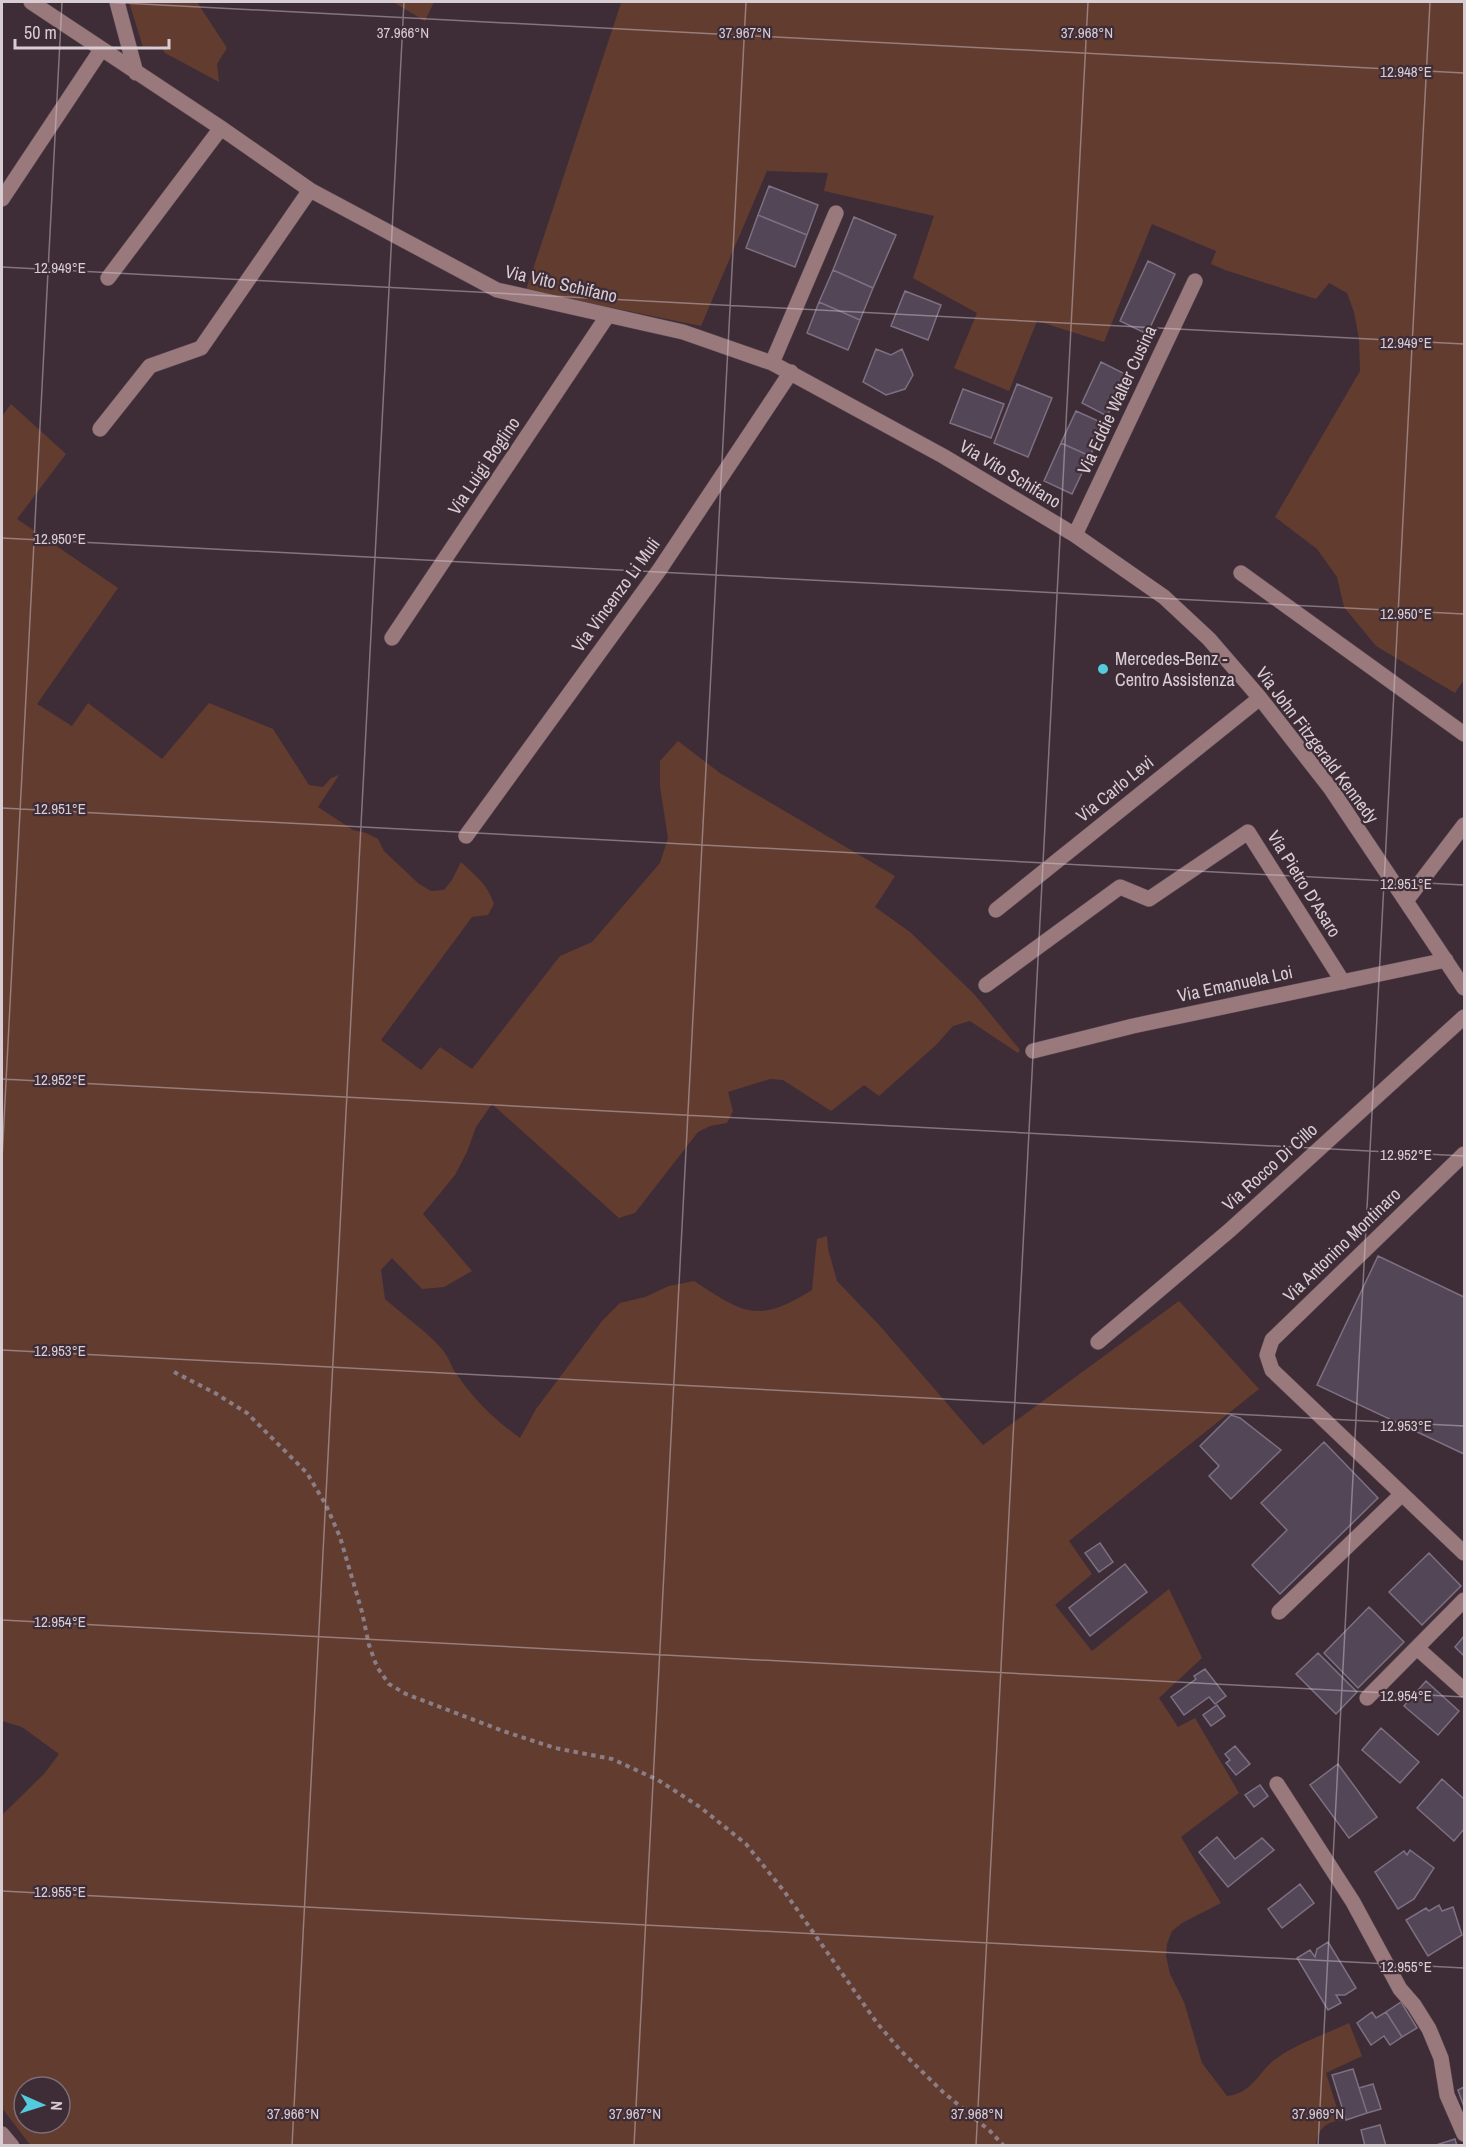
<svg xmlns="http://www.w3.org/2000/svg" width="1466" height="2147" font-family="'Archivo Narrow',sans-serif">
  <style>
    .green { fill: #633c30; fill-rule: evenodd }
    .building { fill: #524657; stroke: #7d7082; stroke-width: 1.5 }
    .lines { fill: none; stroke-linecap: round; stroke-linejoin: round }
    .minor-casing { stroke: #5a4a53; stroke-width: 16 }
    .path { stroke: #8b7d85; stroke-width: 4; stroke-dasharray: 4.5 4.5; stroke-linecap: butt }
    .minor { stroke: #9a797c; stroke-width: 15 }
    .ticks { fill: none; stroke: #d9cdd4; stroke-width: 1.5; stroke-opacity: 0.45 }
    .poi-dot { fill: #54cadd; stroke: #3e2d37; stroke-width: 2 }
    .labels { text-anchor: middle; stroke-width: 4.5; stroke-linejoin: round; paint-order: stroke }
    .street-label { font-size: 18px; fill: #d9cdd4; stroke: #3e2d37 }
    .poi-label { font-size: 18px; fill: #d9cdd4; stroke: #3e2d37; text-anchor: start }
    .ticks-label { font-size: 15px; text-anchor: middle; fill: #d9cdd4; stroke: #3e2d37; stroke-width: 4.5; stroke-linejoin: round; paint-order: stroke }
  </style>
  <rect width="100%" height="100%" fill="#3e2d37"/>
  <path class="green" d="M129,2h68l30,46 -10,16 2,18 -54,-29 -5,-7 -17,1z
    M393,2h41l-9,19z
    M618,2h846v678l-9,13 -79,-47 -32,-39 -7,-30 -20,-28 -42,-32 85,-146 -1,-32 -5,-27 -7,-19 -18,-10 -13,16 -91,-29 -14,-6 5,-13 -64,-27 -48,118 -67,-21 -28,70 -55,-23 23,-55 -64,-35 21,-62 -110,-25 4,-18 -61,-2 -66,155 -175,-36 95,-287z
    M11,404l55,50 -49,65 101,69 -81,116 35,22 16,-23 74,56 47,-56 64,26 36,56 14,2 8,-9 8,-3 -21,32 35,23 13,3 12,6 6,12 35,33 12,7 13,-1 8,-10 9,-18c14,13 27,23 33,42l-6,11 -16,2 -91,123 40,30 19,-23 32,22 88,-113 32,-14 68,-79 8,-25 -8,-51v-26l18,-20 42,32 175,103 -20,31 35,25 64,62 46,56 -2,3 -48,-32 -17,5 -17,19 -57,51 -15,-11 -33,26 -48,-31 -13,-1 -42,13 5,19 -6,12 -17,3 -12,6 -63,81 -16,5 -127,-114 -16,23 -9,25 -12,23 -32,39 49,57 -28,16 -22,2 -30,-31 -11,12 4,29c19,17 40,31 56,49 8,8 10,20 17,28 17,25 38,45 62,62l16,-29 66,-88 18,-18 25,-6 24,-11 25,-5c51,33 63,43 118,9l5,-51 10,-3 1,13 9,32 43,45 103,119 196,-144 80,88 -190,152 23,33 -37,31 37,46 77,-62 33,69 -43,40 19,29 17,-9 44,75 -58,44 40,66 -39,20 -10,8 -5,13 -1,12 4,18 14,28 18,61 25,33c28,-4 30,-24 50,-38 21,-15 49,-24 72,-35l13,33 -36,17 15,48c-14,-1 -25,10 -25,24l-1285,1 -29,-38v-293l42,-41 15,-20 -37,-27 -20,-6v-1305zM24,2087h36v36h-36z"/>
  <path class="building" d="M769,186l49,19 -11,30 -49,-20z
    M758,215l49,20 -12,32 -49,-19z
    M854,217l42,18 -23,53 -40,-18z
    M1148,261l27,13 -28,60 -27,-13z
    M833,270l40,18 -13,32 -41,-18z
    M905,291l36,14 -13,35 -37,-14z
    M819,302l41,18 -12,30 -41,-17z
    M876,349l15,6 11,-6 11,26 -8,14 -19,6 -23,-13z
    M1101,362l26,13 -20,41 -25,-13z
    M1017,384l35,14 -24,59 -34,-14z
    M963,389l41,15 -13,34 -41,-15z
    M1076,411l29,13 -15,32 -29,-13z
    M1061,443l29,13 -18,38 -28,-13z
    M1378,1256l86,41v157l-147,-69z
    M1231,1415l9,3 41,32 -50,49 -22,-23 10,-10 -19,-20z
    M1324,1442l54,56 -98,96 -28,-29 35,-35 -26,-27z
    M1100,1543l13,19 -14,10 -14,-19z
    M1429,1553l32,33 -39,39 -33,-33z
    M1125,1564l22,28 -57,44 -21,-28z
    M1369,1607l35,35 -46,46 -34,-35z
    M1464,1636v20l-9,-9z
    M1318,1653l39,39 -21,22 -40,-40z
    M1205,1669l21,27 -11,8 -6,-7 -25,18 -13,-18 25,-18 -2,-3z
    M1426,1681l33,30 -21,24 -34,-29z
    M1217,1705l8,11 -14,10 -8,-11z
    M1381,1728l38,34 -19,21 -38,-33z
    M1235,1746l15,18 -14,11 -10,-12 4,-3 -5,-6z
    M1338,1764l39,53 -28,21 -39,-53z
    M1442,1779l22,20v30l-10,12 -37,-33z
    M1260,1785l8,11 -14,11 -9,-12z
    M1217,1837l18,22 27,-21 12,12 -46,37 -29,-35z
    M1410,1850l24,18 -20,31 -16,10 -23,-37 29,-21 3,4z
    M1300,1884l14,19 -32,25 -14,-19z
    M1439,1905l3,6 11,-4 9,28 -34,21 -22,-36 20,-12 3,3z
    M1328,1942l28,46 -11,7h-9l5,8 -13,7 -31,-52 13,-8 5,7 2,-8z
    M1401,2002l16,26 -15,9 -16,-25z
    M1372,2012l4,6 10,-6 16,25 -12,8 -6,-9 -13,9 -14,-22z
    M1353,2069l14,44 -21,7 -14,-45z
    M1373,2084l8,25 -14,4 -8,-25z
    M1464,2087v20l-6,-17z
    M1380,2125l6,21h-21l-4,-16z
    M1455,2139l2,7h-24z"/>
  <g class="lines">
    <defs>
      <path id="minor" d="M31,2l190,126 89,62 187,100 186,42 89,31 171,93 132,79 89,62 45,42 51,59 71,91 133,199
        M117,2l19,71
        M2,199l99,-149
        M108,278l113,-150
        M772,363l64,-150
        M100,429l50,-63 51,-18 109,-158
        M1075,535l120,-254
        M1241,573l223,161
        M392,638l216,-323
        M466,836l194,-267 131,-197
        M1406,901l58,-76
        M996,910l264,-212
        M986,985l134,-98 29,12 99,-67 95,150
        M1033,1051l100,-25 313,-66
        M1464,1154l-192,186 -5,15 5,15 192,183
        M1098,1342l132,-112 234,-213
        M1279,1612l122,-117
        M1417,1648l47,42
        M1367,1698l97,-98
        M1277,1784l76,118 47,87 14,16 15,24 12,29 6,37 17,39
        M2,2134l10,12"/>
    </defs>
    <use href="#minor" class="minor-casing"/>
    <path class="path" d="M174,1372l41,21 32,20 60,60 19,32 14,32 22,75 7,33 8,22 12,17 17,10 97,37 52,17 57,11 46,21 42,27 46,37 38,47 93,132 23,27 43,42 47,39 14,15"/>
    <use href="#minor" class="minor"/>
  </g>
  <path class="ticks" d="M104,2l1360,71M2,267l1462,77M2,538l1462,76M2,808l1462,77M2,1079l1462,77M2,1159l60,-1157M2,1350l1462,76M2,1620l1462,77M2,1891l1462,77M292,2146l112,-2144M634,2146l112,-2144M976,2146l112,-2144M1318,2146l112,-2144"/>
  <circle class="poi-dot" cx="1103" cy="669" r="6"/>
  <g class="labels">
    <g class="street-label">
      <text transform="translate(561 284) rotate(13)" y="6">Via Vito Schifano</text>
      <text transform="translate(1117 400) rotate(-65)" y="6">Via Eddie Walter Cusina</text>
      <text transform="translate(484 466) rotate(-56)" y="6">Via Luigi Boglino</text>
      <text transform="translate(1010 474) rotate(31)" y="6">Via Vito Schifano</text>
      <text transform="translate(616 595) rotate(-54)" y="6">Via Vincenzo Li Muli</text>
      <text transform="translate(1317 745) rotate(53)" y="6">Via John Fitzgerald Kennedy</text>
      <text transform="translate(1115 789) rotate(-39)" y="6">Via Carlo Levi</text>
      <text transform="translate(1304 884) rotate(58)" y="6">Via Pietro D'Asaro</text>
      <text transform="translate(1235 984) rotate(-12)" y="6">Via Emanuela Loi</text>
      <text transform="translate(1270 1167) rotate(-42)" y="6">Via Rocco Di Cillo</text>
      <text transform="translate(1342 1245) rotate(-44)" y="6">Via Antonino Montinaro</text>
    </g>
    <g class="poi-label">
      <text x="1115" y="665">Mercedes-Benz -<tspan x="1115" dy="21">Centro Assistenza</tspan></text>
    </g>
  </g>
  <g class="ticks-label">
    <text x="403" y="38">37.966°N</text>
    <text x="745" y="38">37.967°N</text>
    <text x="1087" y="38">37.968°N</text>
    <text x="1406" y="77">12.948°E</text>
    <text x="60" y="273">12.949°E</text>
    <text x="1406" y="348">12.949°E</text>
    <text x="60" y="544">12.950°E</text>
    <text x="1406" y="619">12.950°E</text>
    <text x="60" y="814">12.951°E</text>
    <text x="1406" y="889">12.951°E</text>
    <text x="60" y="1085">12.952°E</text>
    <text x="1406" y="1160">12.952°E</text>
    <text x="60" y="1356">12.953°E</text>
    <text x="1406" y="1431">12.953°E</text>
    <text x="60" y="1627">12.954°E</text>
    <text x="1406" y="1701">12.954°E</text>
    <text x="60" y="1897">12.955°E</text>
    <text x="1406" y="1972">12.955°E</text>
    <text x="293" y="2119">37.966°N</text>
    <text x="635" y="2119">37.967°N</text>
    <text x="977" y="2119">37.968°N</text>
    <text x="1318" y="2119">37.969°N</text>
  </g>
  <rect width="1466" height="2147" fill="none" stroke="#d9cdd4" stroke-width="6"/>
  <g transform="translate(42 2105) rotate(93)"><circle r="28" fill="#3e2d37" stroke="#7c6d76" stroke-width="1.5"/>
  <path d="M0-4.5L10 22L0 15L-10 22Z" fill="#54cadd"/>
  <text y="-9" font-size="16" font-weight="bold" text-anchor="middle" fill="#d9cdd4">N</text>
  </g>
  <path d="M15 39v9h154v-9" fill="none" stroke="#d9cdd4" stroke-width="3"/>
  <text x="24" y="39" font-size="18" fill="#d9cdd4" stroke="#3e2d37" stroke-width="4.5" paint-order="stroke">50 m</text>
</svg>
